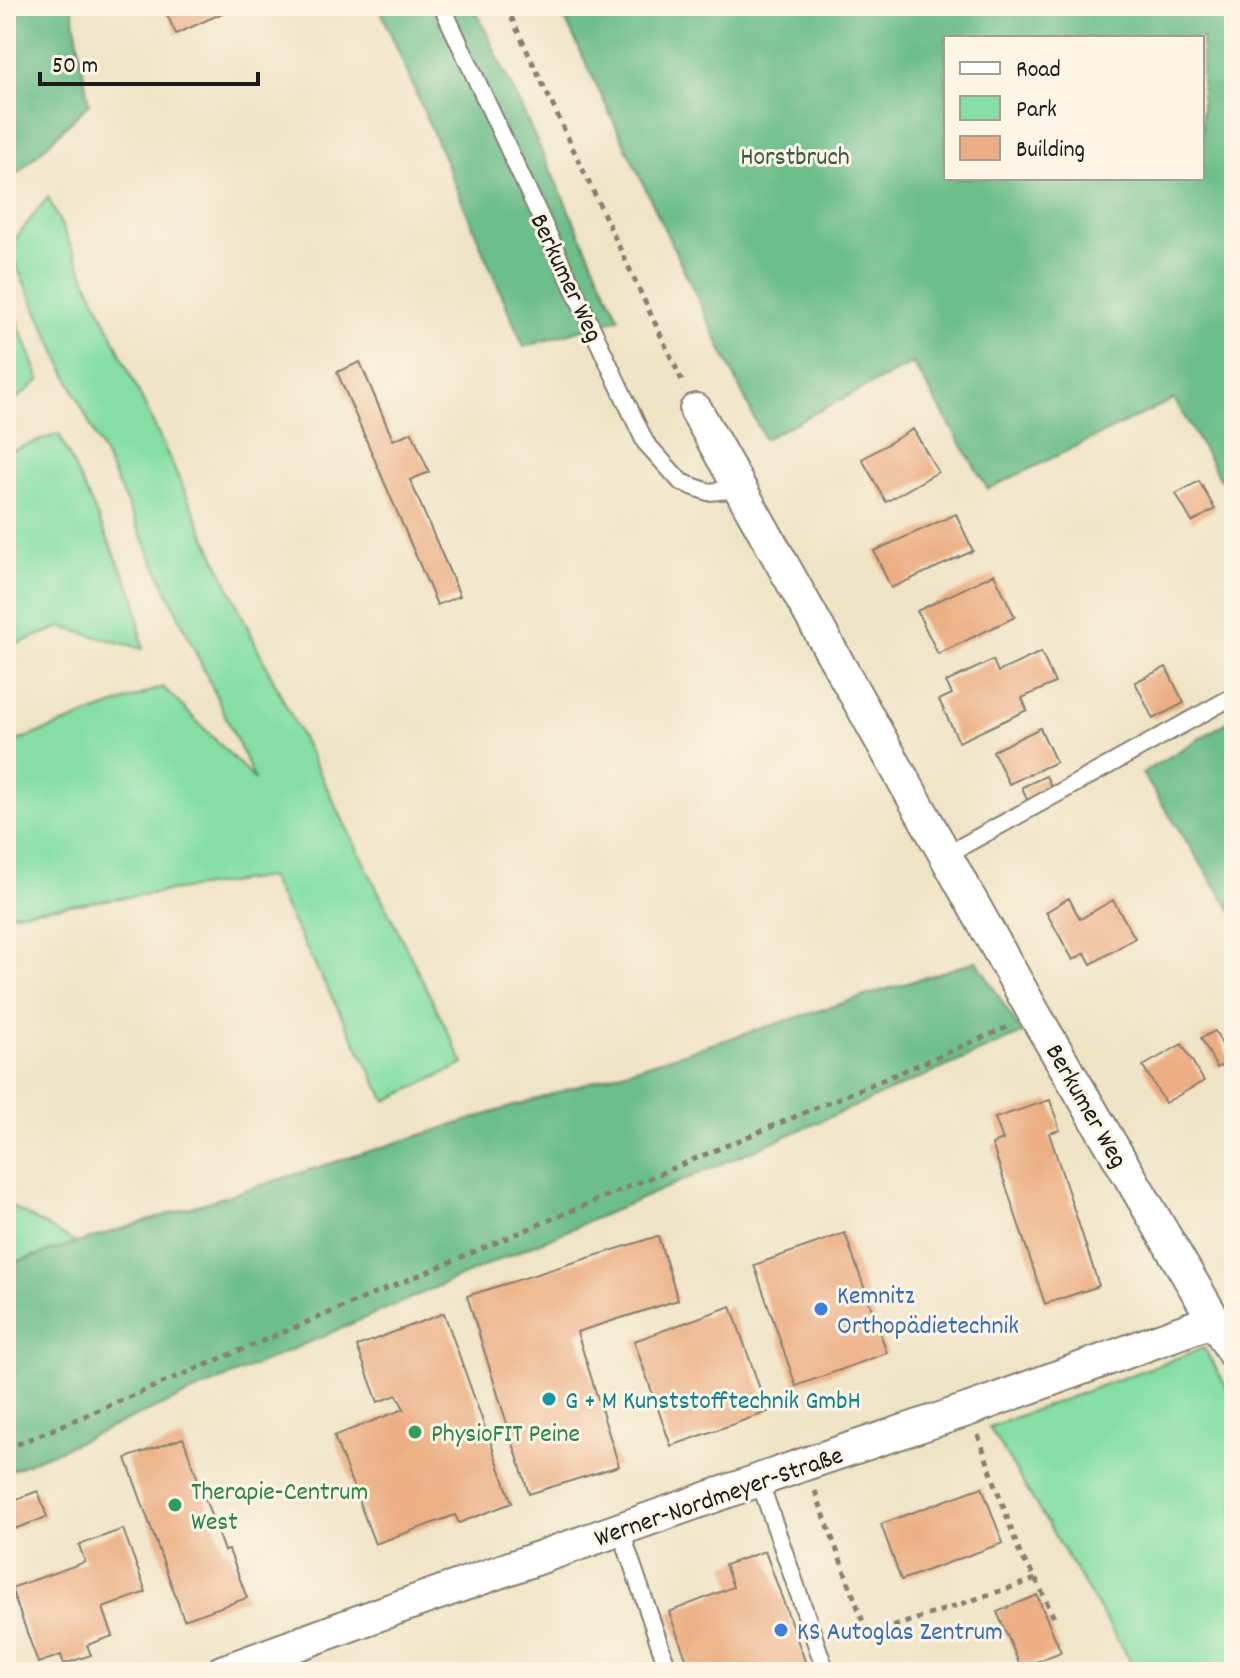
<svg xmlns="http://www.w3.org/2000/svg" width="1240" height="1678" font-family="Dekko,sans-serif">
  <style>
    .green { fill: #85dfa4; stroke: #507e60; stroke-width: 2 }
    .forest { fill: #6cbe8a; stroke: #446d53; stroke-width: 2; fill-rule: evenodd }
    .building { fill: #ecae82 }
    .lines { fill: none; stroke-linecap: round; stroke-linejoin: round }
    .service-casing { stroke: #868071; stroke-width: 20 }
    .minor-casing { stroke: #868071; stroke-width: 36 }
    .path { stroke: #868071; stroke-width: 5; stroke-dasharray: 6 6; stroke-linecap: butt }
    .service { stroke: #fff; stroke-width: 16 }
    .minor { stroke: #fff; stroke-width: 32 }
    .shop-dot { fill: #3f7fe0; stroke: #fcf5e5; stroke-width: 3 }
    .culture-dot { fill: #0f9aa8; stroke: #fcf5e5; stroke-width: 3 }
    .leisure-dot { fill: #2e9e5b; stroke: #fcf5e5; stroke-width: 3 }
    .labels { text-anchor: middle; stroke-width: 6; stroke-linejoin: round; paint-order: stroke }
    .park-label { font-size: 26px; fill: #3c5645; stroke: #fcf5e5 }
    .street-label { font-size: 26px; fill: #1c1c1c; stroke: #fcf5e5 }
    .shop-label { font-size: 26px; fill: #366cbe; stroke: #fcf5e5; text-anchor: start }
    .culture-label { font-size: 26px; fill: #0d838f; stroke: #fcf5e5; text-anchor: start }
    .leisure-label { font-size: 26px; fill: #27864d; stroke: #fcf5e5; text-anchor: start }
  </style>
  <rect width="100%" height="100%" fill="#fcf5e5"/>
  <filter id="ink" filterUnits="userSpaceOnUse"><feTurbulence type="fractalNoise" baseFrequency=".0125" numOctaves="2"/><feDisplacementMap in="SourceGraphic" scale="16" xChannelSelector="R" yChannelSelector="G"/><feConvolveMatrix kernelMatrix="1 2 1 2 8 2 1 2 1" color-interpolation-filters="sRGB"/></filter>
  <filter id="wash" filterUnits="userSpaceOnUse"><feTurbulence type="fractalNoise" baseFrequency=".006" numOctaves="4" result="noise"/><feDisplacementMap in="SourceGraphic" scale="32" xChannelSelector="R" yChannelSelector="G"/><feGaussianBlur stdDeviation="1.8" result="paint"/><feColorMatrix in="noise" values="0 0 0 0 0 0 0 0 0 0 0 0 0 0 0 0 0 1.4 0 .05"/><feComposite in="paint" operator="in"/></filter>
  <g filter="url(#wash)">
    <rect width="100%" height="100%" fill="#f0e4c6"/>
    <path class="green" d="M48,197l209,450 207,417 -78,37 -117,-224 -263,37v-169l157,-58 92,93 -247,-532z
      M6,292l34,88 -34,27z
      M59,434l76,164 8,51 -82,-22 -55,21v-173l4,-24z
      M6,1203l70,40 -70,22z
      M1204,1348l30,52v272h-97l-148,-245z"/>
    <path class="forest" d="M6,6h66l17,98 -83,81z
      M379,6h95l145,312 -95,29z
      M559,6h675v496l-60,-103 -186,90 -75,-126 -149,76zM946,38h256v140h-256z
      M1234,718v196l-92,-141z
      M977,961l45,73 -1016,439v-208z"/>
    <g id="blocks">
      <path class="building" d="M163,6h75l-62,28z
        M360,362l33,78 19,-8 17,40 -19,8 50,116 -23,9 -100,-233z
        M913,429l25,43 -52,30 -24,-43z
        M1199,481l16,28 -23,13 -16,-28z
        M956,514l17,37 -82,37 -17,-37z
        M994,574l21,43 -77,37 -21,-43z
        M1041,652l14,31 -33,15 5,12 -68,32 -20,-42 13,-6 -6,-12 47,-22 5,12z
        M1166,667l18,36 -31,16 -18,-37z
        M1040,728l16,34 -47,22 -16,-33z
        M1046,776l6,12 -25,12 -5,-13z
        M1069,898l11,21 33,-19 22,38 -44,26 -6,-11 -12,7 -27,-48z
        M1215,1031l16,30 -14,7 -16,-30z
        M1182,1044l22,37 -39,22 -22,-37z
        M1050,1100l10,30 -11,3 50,153 -54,18 -53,-160 11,-4 -8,-22z
        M845,1233l42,120 -91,33 -42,-121z
        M658,1236l20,64 -101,32 42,134 -90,28 -62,-198z
        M731,1306l37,106 -97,34 -37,-105z
        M444,1313l68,190 -53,20 -4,-8 -80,29 -41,-108 70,-27 -7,-14 -19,7 -21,-56z
        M183,1438l41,113 5,-1 18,48 -63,22 -58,-162z
        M982,1487l21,56 -102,37 -20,-56z
        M38,1491l9,26 -41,15v-29z
        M123,1529l23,63 -43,16 10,28 -26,9 4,10 -27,9 -3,-9 -23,8 -27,-75 74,-26 -6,-17z
        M765,1551l44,121h-118l-22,-60 64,-25 -8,-22z
        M1037,1595l24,57 -40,16 -24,-56z"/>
    </g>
  </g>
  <g filter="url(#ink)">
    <use href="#blocks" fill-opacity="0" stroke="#868071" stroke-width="2"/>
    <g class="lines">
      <defs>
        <path id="service" d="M442,6l203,436 36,40 27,10 33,-3
          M946,855l288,-159
          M759,1480l67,192
          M620,1529l49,143"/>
        <path id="minor" d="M696,410l339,605 199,339
          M222,1672l166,-61 417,-147 165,-55 244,-89"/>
      </defs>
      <use href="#service" class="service-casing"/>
      <use href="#minor" class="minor-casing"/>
      <path class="path" d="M506,6l178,379
        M978,1435l42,119 16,25 18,39
        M6,1449l1002,-422
        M815,1491l53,144 168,-56"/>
      <use href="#service" class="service"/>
      <use href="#minor" class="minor"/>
    </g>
  </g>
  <g class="shop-dot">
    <circle cx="821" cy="1309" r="8"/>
    <circle cx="781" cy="1630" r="8"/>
  </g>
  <circle class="culture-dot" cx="549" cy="1399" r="8"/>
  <g class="leisure-dot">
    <circle cx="415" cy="1432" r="8"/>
    <circle cx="175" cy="1505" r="8"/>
  </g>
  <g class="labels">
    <g class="park-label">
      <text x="795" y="164">Horstbruch</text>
    </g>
    <g class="street-label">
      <text transform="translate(568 277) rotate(65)" y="9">Berkumer Weg</text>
      <text transform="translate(1088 1105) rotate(60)" y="9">Berkumer Weg</text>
      <text transform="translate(718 1495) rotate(-19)" y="9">Werner-Nordmeyer-Straße</text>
    </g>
    <g class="shop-label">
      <text x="837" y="1303">Kemnitz<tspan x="837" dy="30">Orthopädietechnik</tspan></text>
      <text x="797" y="1639">KS Autoglas Zentrum</text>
    </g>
    <g class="culture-label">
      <text x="565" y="1408">G + M Kunststofftechnik GmbH</text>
    </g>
    <g class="leisure-label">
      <text x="431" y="1441">PhysioFIT Peine</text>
      <text x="191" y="1499">Therapie-Centrum<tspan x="191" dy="30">West</tspan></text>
    </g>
  </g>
  <rect width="1240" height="1678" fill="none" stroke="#fcf5e5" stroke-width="32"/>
  <rect x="944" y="36" width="260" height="144" fill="#fcf5e5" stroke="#a29e95" stroke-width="2"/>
  <rect x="960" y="62" width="40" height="12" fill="#ffffff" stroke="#a29e95" stroke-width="2"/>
  <text x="1016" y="76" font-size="24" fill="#1c1c1c">Road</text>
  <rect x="960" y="96" width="40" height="24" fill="#85dfa4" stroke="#a29e95" stroke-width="2"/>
  <text x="1016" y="116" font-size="24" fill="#1c1c1c">Park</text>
  <rect x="960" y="136" width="40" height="24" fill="#ecae82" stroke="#a29e95" stroke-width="2"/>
  <text x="1016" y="156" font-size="24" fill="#1c1c1c">Building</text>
  <path d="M40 72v12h218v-12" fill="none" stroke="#1c1c1c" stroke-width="4"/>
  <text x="52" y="72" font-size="24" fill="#1c1c1c" stroke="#fcf5e5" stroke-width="6" paint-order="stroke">50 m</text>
</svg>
